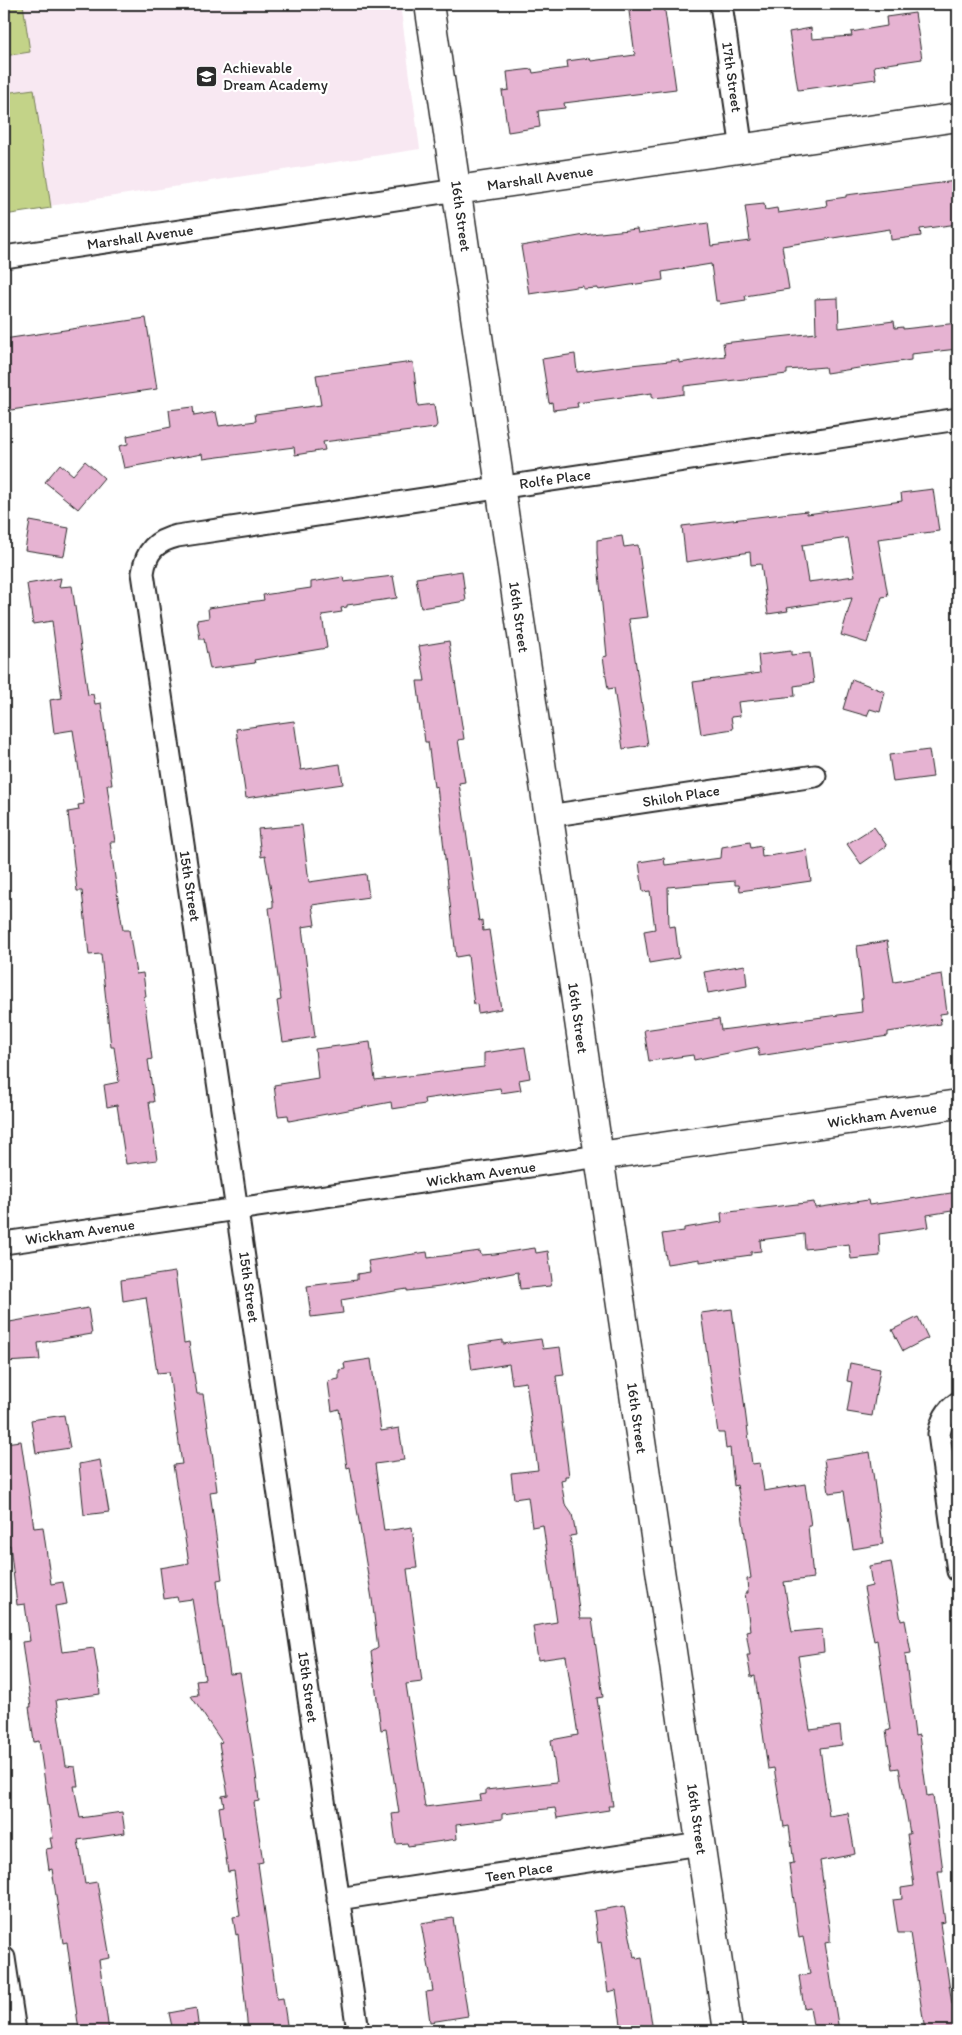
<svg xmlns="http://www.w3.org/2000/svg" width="962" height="2035" font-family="Itim,sans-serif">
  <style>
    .built { fill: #f8e8f2 }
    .green { fill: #c3d388; stroke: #777f5a }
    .building { fill: #e6b3d2; stroke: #2b2b2b; fill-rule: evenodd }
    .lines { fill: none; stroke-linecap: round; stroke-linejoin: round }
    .street-casing { stroke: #2b2b2b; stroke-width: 25 }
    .secondary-casing { stroke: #2b2b2b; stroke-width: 31 }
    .street { stroke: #fff; stroke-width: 21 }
    .secondary { stroke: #fff; stroke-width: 28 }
    .labels { text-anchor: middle; stroke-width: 4.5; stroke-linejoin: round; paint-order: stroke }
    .poi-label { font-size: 15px; fill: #2b2b2b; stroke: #fff; text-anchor: start }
    .street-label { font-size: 15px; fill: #2b2b2b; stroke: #fff }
  </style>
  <rect width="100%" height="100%" fill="#fff"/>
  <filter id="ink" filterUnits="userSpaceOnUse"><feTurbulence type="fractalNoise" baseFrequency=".02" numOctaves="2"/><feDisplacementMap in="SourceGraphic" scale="10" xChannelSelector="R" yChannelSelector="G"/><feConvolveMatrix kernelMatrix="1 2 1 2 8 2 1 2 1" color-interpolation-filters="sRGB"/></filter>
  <g filter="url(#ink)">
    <path class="built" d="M4,4h396l20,145 -416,64z"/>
    <path class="green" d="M4,4h19l7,48 -26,4z
      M34,89l17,119 -47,7v-122z"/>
    <path class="building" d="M628,4h36l12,85 -112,14 1,5 -27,3 2,16 -32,5 -6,-41 7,-1 -2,-18 25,-3 1,4 35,-5 -1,-7 23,-3 1,3 44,-6z
      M915,13l7,46 -48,7 2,13 -78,11 -9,-58 22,-4 1,11 40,-3 -1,-4 36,-6 -1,-9z
      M956,181l2,1v42l-38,5 1,7 -30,4 -1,-11 -108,17 7,43 -44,7 1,4 -26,4 -1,-3h-3l-5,-37 -49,8 1,8 -65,10v-2l-15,1v-3l-54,8 -8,-48 70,-12 46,-5 1,4 70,-10 3,23 39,-5 -5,-35 19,-2 1,6 12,-2 1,5 49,-7 -1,-6 20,-3v-2z
      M838,298l1,30 55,-7 1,7 8,-1v2l55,-6v26l-47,5v6l-85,13 -1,-6 -38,3v4l-103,12v8l-20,3 -12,1v-5l-75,10 1,4 -25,3 -1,-8 -3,1 -7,-44 33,-5 2,18 54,-7 48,-5v3l46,-7 -2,-13 93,-10 -1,-34z
      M146,318l11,71 -153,22v-72z
      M413,362l5,44 16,-2 3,21 -2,3 -112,14 2,8 -30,5 -1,-8 -91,12 -1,-5 -78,14 -5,-22 9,-2 -1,-8 44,-9 -2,-17 24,-3 1,9 22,-4 3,14 37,-5 -1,-7 66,-9 -5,-30z
      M85,461l19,17 -26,31 -33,-27 15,-18 13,11z
      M933,489l6,42 -61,8 10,57 -6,1 -15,46 -26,-8 11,-37 -65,10 1,3 -20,3 -7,-50 -10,1 -1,-13 -64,10 -4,-36 125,-15v3l95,-13 -1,-8zM848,538l7,38 -47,6 -6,-37z
      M30,521l39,7 -5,28 -39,-6z
      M622,536l2,11 14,-2 10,72 -19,2 19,126 -25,4 -9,-61 -6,1 -5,-32 4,-1 -10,-103v-13z
      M462,571l4,30 -45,7 -5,-30z
      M393,576l4,22 -50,7v2l-6,1 1,4 -20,3 5,33 -73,12 1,3 -45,6 -6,-30h-4l-3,-19 12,-2 -1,-10 56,-8 -1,-5 48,-7v-6l32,-5 1,5z
      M61,578l-2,9 13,-1 16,109 5,-1 2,10 6,-1 11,82h-5l8,57h-5l8,57 5,31h6l7,44 7,-1 3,23h-2l8,63 -4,1 6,42h-5l8,58 -31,4 -9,-59 -10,2 -3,-22 15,-3 -5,-35h-3l-10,-93 -12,1 -7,-64h-5l-9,-79 11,-2 -1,-5 6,-1 -11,-74 -19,3 -4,-33 12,-2 -10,-77 -19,3 -6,-40z
      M449,641l15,98 -6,1 7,42 -6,1 20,138 3,-1 1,11 6,-1 12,79 -23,4 -1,-9 -3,1 -6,-50 -12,2 -19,-171 -3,1 -6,-45h-3l-8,-61h8l-6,-35z
      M791,651v4l19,-2 4,30 -20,3 1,10 -57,6 2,14 -9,1 2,12 -32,5 -8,-52 67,-9 -2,-18z
      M852,679l33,13 -5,20 -10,-3 -3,7 -24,-7z
      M294,721l7,49 39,-6 3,20 -97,14 -10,-69z
      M929,750l4,27 -40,5 -4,-27z
      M302,825l7,57 57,-8 3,23 -57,8 3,20 -13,2 13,110 -32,5 -6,-41 4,-1 -12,-92 4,-1v-5l-8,-46 -4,1 -3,-28z
      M874,827l13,19 -26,18 -14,-20z
      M750,842l1,6 10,-2 1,11 45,-7 4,31 -71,10 -1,-6h-4v-4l-67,6 1,40 6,-1 4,32 -30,5 -5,-32 11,-2 -5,-38 -7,1 -4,-30 25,-4 1,7 56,-7 1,-11z
      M887,941l7,41 48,-8 5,39 -7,1 1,10 -53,8v4l-129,20 -1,-9 -64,13 -1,-5 -44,6 -5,-31 75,-11 2,11 141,-18 -1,-13 2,-1 -6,-52z
      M745,965l2,21 -39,7 -4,-21z
      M370,1042l5,38 109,-13v-14l41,-6 5,31 -11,2 2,10 -20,3 -1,-5 -76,11 1,5 -33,5 -1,-7 -102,19 -1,-6 -10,1 -4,-31 44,-7 -3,-29z
      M958,1192v18l-31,5 2,12 -50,7 1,22 -29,3 -2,-15 -44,5 -1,-15 -44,6 1,11 -10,1v3l-51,7v-3l-33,5 -5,-30 22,-3v-3l38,-6 -1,-9 93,-11 1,6 53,-8 1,5z
      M535,1248l1,5 12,-2 4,30 -2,5 -30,3 -2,-17 -78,15 -33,4v-2l-66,11 2,13 -32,4 -4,-31 50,-6v-6l13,-2 -2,-11 59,-9 1,6 52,-7 1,4 14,-1z
      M175,1272l9,71 5,-1 8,52h6l10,65 4,32 -7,1 12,87 -5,1 2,22 11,72 10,-1 16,101 3,27 -5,1 9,60 -5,1 19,136 6,-1 5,33h-40l-10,-97 -2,1 -3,-18 7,-1 -6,-45 -6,1 -9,-65 5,-1 -2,-10 6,-1 -9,-52 3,-1 -31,-46 7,-1 -2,-15 9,-1 -13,-80 -14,2 -1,-4 -13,2 -4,-31 29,-5 -16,-98 9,-1 -7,-48 -6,-44 -12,1 -11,-76 -23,4 -2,-21z
      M88,1308l4,26 -54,9 2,17 -36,2v-39z
      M732,1309l20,155 8,-1 4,28 41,-7 6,42h-3l5,52 -29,4 8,50 30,-3 2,23 -26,4 12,74 30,-4 2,19 -22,3 9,68 19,-3 7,41 -35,7 10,72v9l-5,1 14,88h-25l-4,-24 -6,1 -5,-32 11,-2 -7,-37 -4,1 -10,-74 5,-1 -5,-37 -5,1 -10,-59 -6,1 -13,-93 -4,1 -4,-22h3l-4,-24 4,-1 -5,-37h3l-1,-14 4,-1 -11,-78 -3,-15 -3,1 -4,-38 -4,1 -2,-16h-6l-17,-120z
      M918,1317l10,21 -25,13 -11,-21z
      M541,1339l2,10 17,-2 4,28 -8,1 13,100h-4v4l-4,1 4,23 7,10 4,21 -6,1 10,83h12l11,78 -6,1 16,108h-5l1,4 -52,8 -2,-10 -53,6v5l-46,6 1,14 -49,7 -1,-3 -11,1 -4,-30 7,-1 -13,-84 -5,1 -10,-78 7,-4 -6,-49 -22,-132 -3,1 -8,-59 -7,2 -4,-30 11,-2v-9l6,-1 -1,-6 27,-4 10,72 18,-3 5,32 -29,4 9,67 28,-4 5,41 -10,1 15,113 -16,2 19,123 56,-7 -1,-5 6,-1v-4l71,-8 -6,-42 27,-5 -12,-79 -28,4 -5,-34 24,-4 -14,-97 -11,2 -4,-30 -14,2 -3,-26 27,-3 -12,-88 -14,2 -3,-20 -37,6 -4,-25 35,-5v4z
      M850,1363l30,6 -8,47 -25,-4 5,-30 -5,-1z
      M64,1415l6,33 -34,5 -5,-33z
      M21,1441l13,87 9,-1 8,57 12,-2 4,22 -12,2 7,46 32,-4 4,26 2,20 -44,6 10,66 9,1 3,19h-4l6,32 42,-6 3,21 -47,7 7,44 12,-2 13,76 -11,2 10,71h-30l-12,-89 -4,1 -11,-74 -3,1 -3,-21 6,-1 -2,-10h3l-14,-97 -5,1 -5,-35h2l-9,-65 8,-1 -5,-37 -8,1 -7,-60 -2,1 -2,-14 -2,1v-90z
      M870,1452l13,92 -30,5 -9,-58 -15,2 -5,-34z
      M100,1460l9,52 -25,3 -5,-51z
      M891,1562l10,59 4,-1 6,33 -6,1 10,82 4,-1 8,61 6,-1 10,76h-5l7,51 -5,1 12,81h4l2,27h-33l-15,-98h-12l-5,-33 9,-1 -1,-11 13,-2 -7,-52h3l-11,-66 -7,1 -6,-38 4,-1 -13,-90 -3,1 -10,-53 8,-2 -3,-20z
      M624,1906l10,51 2,-1 1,3 5,-1 11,73h-31l-6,-41 -8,2 -7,-50 -3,1 -4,-32z
      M453,1918l15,98 -38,6 -4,-30 7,-1 -12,-68z
      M196,2008l3,23h-26l-4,-18z"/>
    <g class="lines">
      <defs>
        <path id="street" d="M721,4l21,146
          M4,257l453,-67
          M548,816l267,-40
          M4,1243l595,-87
          M958,1403c-12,8 -16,17 -19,31l19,137
          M338,1899l362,-55
          M4,1958l11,73
          M358,2031l-215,-1458c3,-22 13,-32 34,-37l781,-117"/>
        <path id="secondary" d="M429,4l299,2027
          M457,190l501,-73
          M599,1156l359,-52"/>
      </defs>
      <use href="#street" class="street-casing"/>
      <use href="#secondary" class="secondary-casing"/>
      <use href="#street" class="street"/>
      <use href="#secondary" class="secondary"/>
    </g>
  </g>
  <defs>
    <symbol id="school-square" viewBox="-11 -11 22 22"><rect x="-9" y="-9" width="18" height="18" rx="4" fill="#2b2b2b" stroke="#fff"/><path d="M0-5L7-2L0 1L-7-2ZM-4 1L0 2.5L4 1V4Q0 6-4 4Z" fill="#fff"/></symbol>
  </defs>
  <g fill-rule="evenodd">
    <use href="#school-square" x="194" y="64" width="25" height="25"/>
  </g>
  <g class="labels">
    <g class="poi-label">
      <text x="223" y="73">Achievable<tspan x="223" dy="17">Dream Academy</tspan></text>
    </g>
    <g class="street-label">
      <text transform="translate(732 77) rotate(82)" y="5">17th Street</text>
      <text transform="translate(540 178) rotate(-8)" y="5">Marshall Avenue</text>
      <text transform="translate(461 216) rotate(82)" y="5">16th Street</text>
      <text transform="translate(140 237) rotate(-8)" y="5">Marshall Avenue</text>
      <text transform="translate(555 479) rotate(-8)" y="5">Rolfe Place</text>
      <text transform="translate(519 617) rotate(82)" y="5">16th Street</text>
      <text transform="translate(681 796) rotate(-9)" y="5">Shiloh Place</text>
      <text transform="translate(190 886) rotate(81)" y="5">15th Street</text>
      <text transform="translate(578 1018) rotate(82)" y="5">16th Street</text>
      <text transform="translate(882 1115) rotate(-8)" y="5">Wickham Avenue</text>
      <text transform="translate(481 1174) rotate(-8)" y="5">Wickham Avenue</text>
      <text transform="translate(80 1232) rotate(-8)" y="5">Wickham Avenue</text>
      <text transform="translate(249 1287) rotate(82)" y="5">15th Street</text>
      <text transform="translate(637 1418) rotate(82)" y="5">16th Street</text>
      <text transform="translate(308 1687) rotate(82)" y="5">15th Street</text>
      <text transform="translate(697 1819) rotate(82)" y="5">16th Street</text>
      <text transform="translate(519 1872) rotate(-9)" y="5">Teen Place</text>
    </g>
  </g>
  <rect width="962" height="2035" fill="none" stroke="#fff" stroke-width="20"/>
  <rect x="10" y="10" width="942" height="2015" fill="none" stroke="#2b2b2b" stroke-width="2" filter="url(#ink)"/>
</svg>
